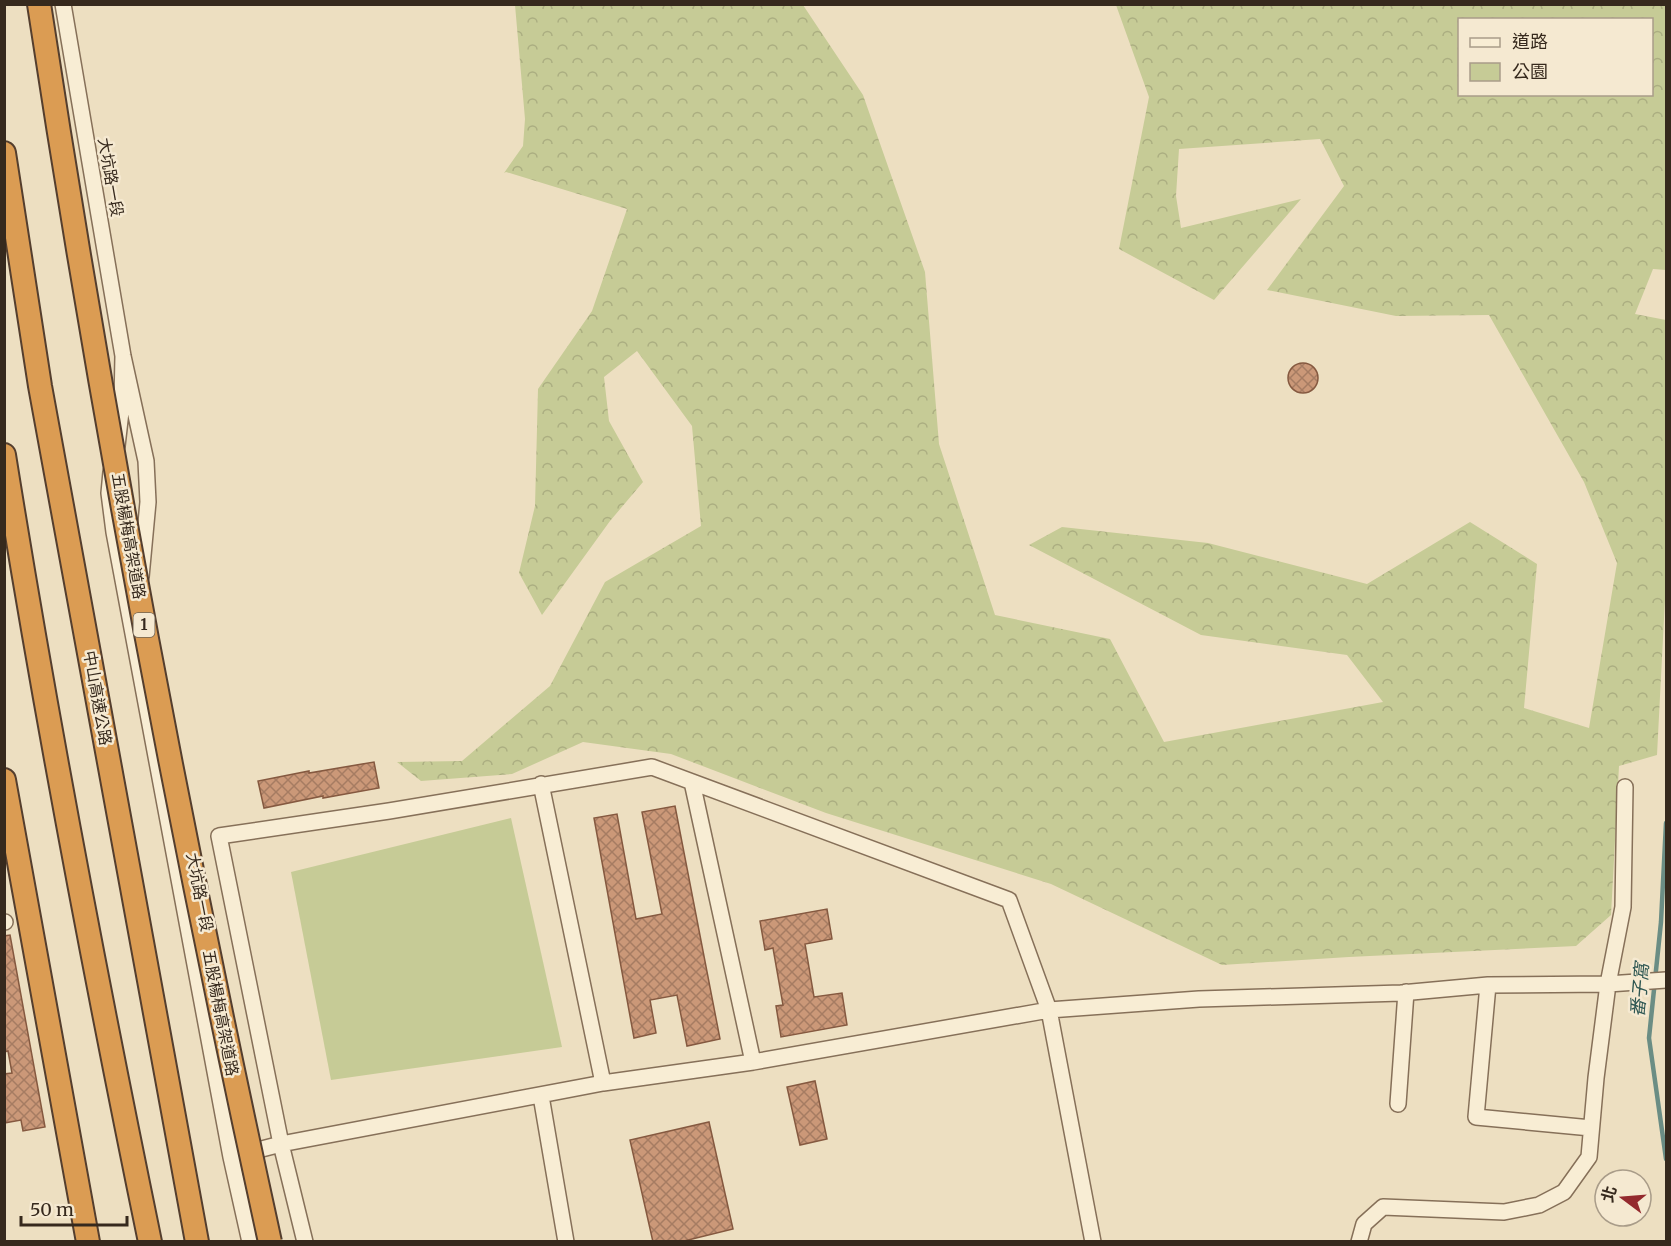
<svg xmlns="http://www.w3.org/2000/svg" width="1671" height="1246" font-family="Merriweather,'Noto Sans TC',serif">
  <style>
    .forest { fill: url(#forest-crowns); fill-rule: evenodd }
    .park { fill: #c6cb96 }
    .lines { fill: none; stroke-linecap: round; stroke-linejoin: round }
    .stream { stroke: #6b8d84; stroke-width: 4.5 }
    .building { fill: url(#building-cross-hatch); stroke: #855940; stroke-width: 1.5 }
    .minor-casing { stroke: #867059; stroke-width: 18 }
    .highway-casing { stroke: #543e2e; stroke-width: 26 }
    .minor { stroke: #f8edd4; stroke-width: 15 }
    .highway { stroke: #db9c53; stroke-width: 22 }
    .highway-bridge-casing { stroke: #543e2e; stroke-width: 26; stroke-linecap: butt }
    .highway-bridge { stroke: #db9c53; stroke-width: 22 }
    .labels { text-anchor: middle; stroke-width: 5; stroke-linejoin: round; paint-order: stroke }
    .shield { fill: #f5e9d1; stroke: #6f6353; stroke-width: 1.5 }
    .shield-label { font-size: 15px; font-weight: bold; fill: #36291d }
    .street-label { font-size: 16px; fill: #36291d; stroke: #f5e9d1 }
    .water-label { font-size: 18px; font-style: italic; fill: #2d5652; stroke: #f5e9d1 }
  </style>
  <defs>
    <pattern id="forest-crowns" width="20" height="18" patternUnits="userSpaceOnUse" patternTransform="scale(1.5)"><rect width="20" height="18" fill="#c6cb96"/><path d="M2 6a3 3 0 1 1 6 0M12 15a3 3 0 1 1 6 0" fill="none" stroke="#abae81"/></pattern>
    <pattern id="building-cross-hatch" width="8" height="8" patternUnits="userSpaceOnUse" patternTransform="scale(1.5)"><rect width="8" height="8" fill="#cb9878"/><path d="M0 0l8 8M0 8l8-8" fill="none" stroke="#a67c62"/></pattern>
  </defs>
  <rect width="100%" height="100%" fill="#eddfc1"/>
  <path class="forest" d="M515,5h288l60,90 62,177 14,172 56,171 115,24 54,103 219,-40 -36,-47 -146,-20 -172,-90 33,-18 146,16 159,41 103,-62 67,42 -13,144 65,20 28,-165 -33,-81 -95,-167 -93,1 -129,-26 77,-104 -24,-47 -141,10 -3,47 5,32 120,-29 -87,101 -95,-51 30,-152 -33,-92h550v265l-13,-1 -18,45 31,6v260l-9,175 -38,11 -8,149 -35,31 -227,11 -127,8 -171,-81 -225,-71 -155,-59 -88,-12 -71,32 -91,7 -24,-19 65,-1 88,-75 55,-104 96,-56 -9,-100 -55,-75 -33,26 5,44 34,61 -33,39 -68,94 -23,-42 16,-67 3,-117 54,-78 35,-102 -121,-37 -2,1 19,-27 2,-27zM1460,20h192v74h-192z"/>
  <path class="park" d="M511,818l51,229 -231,33 -40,-208z"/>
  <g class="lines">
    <path class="stream" d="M1666,823l-5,99 -12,116 17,121"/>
  </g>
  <path class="building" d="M1288 378a15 15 0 1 1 30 0a15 15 0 1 1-30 0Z
    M374,762l5,26 -56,10v-2l-59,12 -6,-27 51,-10v2z
    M675,806l45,233 -33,7 -10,-51 -27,5 6,33 -22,5 -40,-220 23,-4 19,105 26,-5 -20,-102z
    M827,909l5,30 -27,5 9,53 28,-4 5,32 -66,12 -5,-31 7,-1 -10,-57 -8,2 -5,-29z
    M10,935l35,192 -22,4 -2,-11 -17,3v-49l8,-1 -4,-22 -4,1v-116z
    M815,1081l12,58 -27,6 -13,-58z
    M709,1122l24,107 -53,13h-27l-23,-102z"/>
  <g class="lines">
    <defs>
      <path id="minor" d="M63,4l60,352 23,105 2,41 -7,75
        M117,446l5,-43 1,-47
        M111,472l-2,21 5,39 117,625 19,85
        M692,782l61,280
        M541,784l62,299
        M4,922h1
        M1488,985l-12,132 115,11
        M541,1096l25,146
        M1398,1104l8,-112
        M231,1157l50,-13 322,-61 150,-21 296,-52 150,-11 202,-6 87,-8 120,-1 58,-4
        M305,1242l-24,-98 -62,-308 170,-25 263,-44 357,133 40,110 44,232
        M1359,1242l5,-18 19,-17 121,5 35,-7 25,-13 25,-35 7,-79 12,-94 15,-77 2,-120"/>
      <path id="highway" d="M4,153l36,233 157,856
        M4,455c42,263 92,525 146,787
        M4,780l84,462"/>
    </defs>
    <use href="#minor" class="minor-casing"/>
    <use href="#highway" class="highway-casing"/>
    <use href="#minor" class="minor"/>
    <use href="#highway" class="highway"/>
    <defs>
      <path id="highway-bridge" d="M39,4c63,415 141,828 231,1238"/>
    </defs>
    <use href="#highway-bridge" class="highway-bridge-casing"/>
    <use href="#highway-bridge" class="highway-bridge"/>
  </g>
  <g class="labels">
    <rect class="shield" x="133.5" y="613" width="21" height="24" rx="4.5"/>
    <g class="shield-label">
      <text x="144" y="630">1</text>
    </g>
    <g class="street-label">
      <text transform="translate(111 177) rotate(80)" y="6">大坑路一段</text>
      <text transform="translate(129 536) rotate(80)" y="6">五股楊梅高架道路</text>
      <text transform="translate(98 698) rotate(80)" y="6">中山高速公路</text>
      <text transform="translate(200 892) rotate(79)" y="6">大坑路一段</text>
      <text transform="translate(221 1013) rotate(79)" y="6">五股楊梅高架道路</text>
    </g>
    <g class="water-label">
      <text transform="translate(1640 990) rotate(-85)" y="6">番子窩</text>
    </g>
  </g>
  <rect width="1671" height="1246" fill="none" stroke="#36291d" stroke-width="12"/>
  <rect x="1458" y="18" width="195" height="78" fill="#f5e9d1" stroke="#a99c89" stroke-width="1.5"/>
  <rect x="1470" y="38" width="30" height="9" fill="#f8edd4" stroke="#a99c89" stroke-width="1.5"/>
  <text x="1512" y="48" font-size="18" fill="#36291d">道路</text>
  <rect x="1470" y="63" width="30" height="18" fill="#c6cb96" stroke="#a99c89" stroke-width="1.5"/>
  <text x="1512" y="78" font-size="18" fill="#36291d">公園</text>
  <g transform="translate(1623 1198) rotate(286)"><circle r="28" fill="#f5e9d1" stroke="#a99c89" stroke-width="1.5"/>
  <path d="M0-4.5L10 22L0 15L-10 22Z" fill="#942a2e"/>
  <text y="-9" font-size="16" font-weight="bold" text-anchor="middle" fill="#36291d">北</text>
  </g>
  <path d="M21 1216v9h106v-9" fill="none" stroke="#36291d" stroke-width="3"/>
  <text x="30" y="1216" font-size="18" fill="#36291d" stroke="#f5e9d1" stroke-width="4.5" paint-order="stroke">50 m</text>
</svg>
